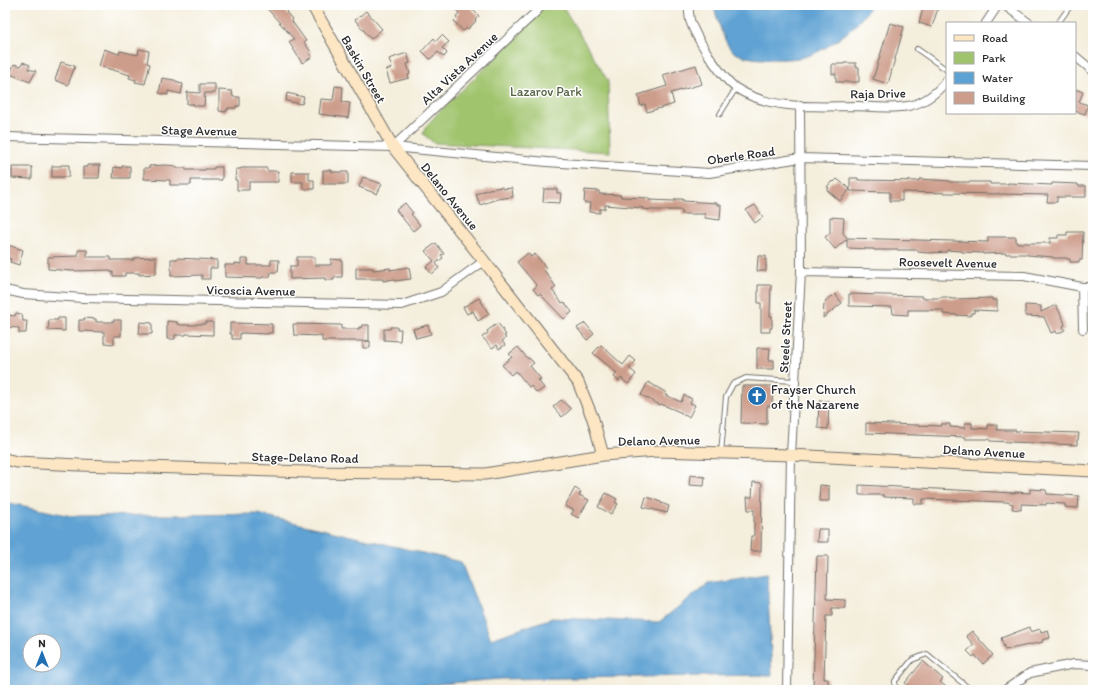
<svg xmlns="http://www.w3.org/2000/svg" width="1098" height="695" font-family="Itim,sans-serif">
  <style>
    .green { fill: #a0c46d; stroke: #66784c }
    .water { fill: #5ea2d3; stroke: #44667f; fill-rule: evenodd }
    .building { fill: #cd9d8b }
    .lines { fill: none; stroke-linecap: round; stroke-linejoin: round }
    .lane-casing { stroke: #716f69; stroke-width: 6 }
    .street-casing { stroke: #716f69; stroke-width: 10 }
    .secondary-casing { stroke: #716f69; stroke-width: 13 }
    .lane { stroke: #fff; stroke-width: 4 }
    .street { stroke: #fff; stroke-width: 8 }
    .secondary { stroke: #fce6c4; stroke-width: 11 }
    .labels { text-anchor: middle; stroke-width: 3; stroke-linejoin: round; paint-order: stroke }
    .street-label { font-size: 13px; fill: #2b2b2b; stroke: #fff }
    .park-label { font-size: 13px; fill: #546142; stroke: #fff }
    .poi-label { font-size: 13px; fill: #2b2b2b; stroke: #fff; text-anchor: start }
  </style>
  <rect width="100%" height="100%" fill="#fff"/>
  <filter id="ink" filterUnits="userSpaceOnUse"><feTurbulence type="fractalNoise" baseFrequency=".025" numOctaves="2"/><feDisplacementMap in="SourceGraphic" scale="8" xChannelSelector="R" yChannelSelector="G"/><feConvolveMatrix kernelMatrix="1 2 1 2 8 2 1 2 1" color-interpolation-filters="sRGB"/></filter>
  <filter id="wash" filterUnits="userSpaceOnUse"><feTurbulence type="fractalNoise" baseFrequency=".012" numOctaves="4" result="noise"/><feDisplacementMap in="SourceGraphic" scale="16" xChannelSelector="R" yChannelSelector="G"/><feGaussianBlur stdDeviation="0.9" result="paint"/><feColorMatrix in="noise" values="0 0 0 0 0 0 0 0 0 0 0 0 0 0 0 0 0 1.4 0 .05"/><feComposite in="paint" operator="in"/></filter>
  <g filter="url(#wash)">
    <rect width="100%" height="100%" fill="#f4eedc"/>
    <path class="green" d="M546,5h16l46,76 2,71 -176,-9 -11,-9 3,-8 17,-18 58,-55z"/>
    <path class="water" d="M713,5h157c-8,20 -45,47 -66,52 -13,3 -27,2 -40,2 -9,0 -22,-2 -30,-7 -10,-6 -17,-36 -21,-47z
      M5,502l66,14 187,-2 203,48 30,77 61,-21 107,4 50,-39 58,-9 5,101 -271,4 -138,11h-358zM30,641h24v24h-24z"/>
    <g id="blocks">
      <path class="building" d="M264,5h16l1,2 2,-2 5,6 -2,1 6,7 -1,1 15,21 -2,1 7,10 -1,1 2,4 -10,6 -13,-21 5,-3z
        M452,5h16l11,11 -4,4 1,1 -8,8 -1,-1 -4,3 -9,-10 3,-3 -1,-2 3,-3z
        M924,5h15l-7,22 -13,-4z
        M366,11l16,18 -11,10 -16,-19z
        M890,23l14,4 -16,57 -15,-5z
        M442,35l7,7 -7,6 5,5 -3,4 -6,-5 -8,7 -8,-8 12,-13 2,3z
        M104,49l15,5 1,-3 18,4 1,-6 10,2 -2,12 3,1 -5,20 -10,-2 1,-2 -7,-2 1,-3 -31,-9z
        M407,53l3,10 -3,1 3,10 -2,1 1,3 -19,5 -4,-13 6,-2 -3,-9z
        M23,62l7,3 -2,4 8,2 -6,11 -20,-8 4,-10 7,2z
        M61,62l14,4 -7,19 -13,-5z
        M844,63h12v4h3v15h-23v-8h-4v-10h12z
        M696,65l6,19 -31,9 3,11 -27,8 -2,-8 -4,2 -3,-11 29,-9 -4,-11z
        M162,78l12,2 4,2v1l5,1 -2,10 -13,-3v4l-9,-2z
        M200,84h15v9h-10l-1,13h-10v-2h-7v-12l13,1z
        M335,86l8,1 -1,15 8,1 -2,15 -29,-4 2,-15 12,1z
        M1075,89l8,3 -4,10 9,3 -3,9 -10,-3z
        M219,90l13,1 1,6h7v9h-4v2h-8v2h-2v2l-7,-1z
        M287,93l17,4 -2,7 -16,-3z
        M61,165h8v12h-17v-11h9z
        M88,165h12l-1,13h-16v-11h5z
        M166,165l9,1v2h11v2h19v-1h9v-2h8v13h-31v5h-21v-5l-26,-1v-11h5v-2z
        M122,166h8v12h-17l1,-11 8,1z
        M12,167h20v12l-20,-1z
        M241,168h26v3h11v11h-29v8h-12v-10h-2l1,-11h5z
        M323,170h9v2h16v12h-25z
        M292,172h17v8h5v9h-11v-7h-11z
        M363,177l19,7 -5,10 -18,-7z
        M850,178h8v2l61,1v-2l31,2v1h40v2h18v-1l44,2v-2l26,1v2h8v11h-29v5h-10l1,-7 -146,-3v9h-12v-9l-40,-1v-2l-10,12 -13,-11 2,-2 -2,-1 5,-6 2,1 3,-3 13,10z
        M502,187l1,2 9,-1 1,9 -16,2 -17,6 -4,-11 13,-5z
        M544,189h13v4h4l-1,10 -17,-1z
        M585,190l14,1v3l22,1v2l28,1v2l26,1v-2h8v2l34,2v2h4l-1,15 -15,-2v-4h-23v-4h-29l-11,-1 1,-1 -38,-3v4h-5v4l-11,-1 1,-9h-6z
        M405,203l8,10 -2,1 9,11 -7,6 -17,-21z
        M755,205l8,12 -8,6 -9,-13z
        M830,217l14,1 -1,15 4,5 141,4v-5h28v6h34v-5h8v-3h9v-3h16l-1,28h-3v2h-9v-3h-3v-1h-14v-1l-26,-2v-1h-21v-1l-23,1v-1l-21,-1v-1l-15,-1v2l-19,1 -10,-1v-2h-44v-1h-5l-22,-1v-9l-12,10 -10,-12 5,-4z
        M436,243l8,11 -3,1 2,3 -7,5 3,5 -7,6 -6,-7 8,-6 -9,-10z
        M5,244l18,6 -4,15 -9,-3 1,-3 -6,-2z
        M78,250h9v7h24v3h23v-2l22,-1v17l-17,1v-2h-14v3h-12v-4h-3v-2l-38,1 -24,-2v-12l30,-1z
        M528,253l3,4 4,-3 11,14 -2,2 12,17 -4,3 10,13 2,-1 8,10 -8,7 -24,-25 -2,1 -5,-6 4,-3 -20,-24z
        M758,256h8v15h-9z
        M297,257h18v8h16v-6l11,1v17h-8v3h-9v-2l-35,1v-13h7z
        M177,258l40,2v8h-7v11h-8v-4l-31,1v-17h6z
        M241,259h7v6h23v-5h8l-1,12h-7l-1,5h-8v1l-37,-1v-12h10v-2l6,1z
        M409,267l2,12 -17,2v-2l-11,2v-2h-27v-11h17v2l17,-2v2z
        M758,285h13l-1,31h2v12h-2v4h-9v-29h-3z
        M835,294l7,9 -19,15 1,-14 2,-2 -1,-1 6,-5 1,1z
        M849,294l73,2v2h18v-1h8v1l5,1 39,-1v2h5v11l-23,-1v3h-3v3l-28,-2v-4h-35v5l-15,-1 -1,-7 -43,-1z
        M479,298l10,16 -11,7 -5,-10 -6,3 -4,-7z
        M1025,305l16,1v6l15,-7 7,14 2,6 -2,1 2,4 -8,4 -1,-3 -5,2 -7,-16 -19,-1z
        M16,313l6,1 1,7h4l-1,12h-7v-5l-12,-1 1,-12 7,1z
        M58,318h7v13l-17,-1 1,-10h9z
        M84,318l12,1v3h17v-2h8v16h-7v8l-10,-1v-11l-25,-1v-11h5z
        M167,321l10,1v2l4,1h15v-1h9v-2h8v13l-27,-1v1h-11v4h-8z
        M140,322l12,1v11h-13z
        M230,323l42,1v9h-4v1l-28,-1v6h-8v-5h-2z
        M498,323l8,12 -2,1 2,2 -4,3 3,4 -6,4 -2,-4 -5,3 -10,-11 6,-4 -1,-2z
        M585,323l9,11 -7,6 -10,-12z
        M293,324l48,1v4h18v-2l2,1 1,-3h7v16h-47v-5l-28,-1z
        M428,325l3,9 -15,4 -3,-9z
        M390,327h7v2h4l-1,12 -16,-1v-11h6z
        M363,341h7v7h-7z
        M601,345l22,20 7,-9 6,5 -7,7 7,6 -8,10 -7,-6 -2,3 -5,-4 3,-4 -24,-20z
        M518,347l10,12 1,-1 5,5 -4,3 11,13 -3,1 6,8 -7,5 -6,-7 -2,1 -13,-16 -5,4 -9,-10 10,-8 -3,-3z
        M757,348h13l-1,12h5v9h-17z
        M648,382l19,11 -2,2 16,7 3,-7 8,4 -2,4 5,2 -6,12 -8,-3 1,-1 -21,-9 -1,1 -19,-10z
        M742,386h31l-1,20h-5v18l-26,-1z
        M561,400l10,9 -9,8 -9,-10z
        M819,401h10l-1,28 -10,-1z
        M866,423l75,3v-2h9v3l15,1v-5h7v5l16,1v-4h9v5h19l-1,1 64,2 -1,7h-1v5l-87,-4v-1l-2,-1h-23v-2l-99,-4z
        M690,475l15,2 -1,9 -15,-1z
        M753,482l9,1 -1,68h-11l1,-15h3v-26h-6l-1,-13h5z
        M820,485l9,1v15h-10z
        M859,485l156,8v-1l15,1v-4l16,1 1,4 32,2 -1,12 -13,-1v-3l-19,-1v2l-25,-1v6l-9,-1 1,-5 -7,-2 -83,-3v5h-9v-6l-30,-1v-2h-25z
        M575,488l6,4 -2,3 10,5 -11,18 -7,-4 3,-4 -9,-4z
        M606,493l11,6 -2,3 3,2 -7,10 -13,-7z
        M646,497l11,3v1l4,1v1l8,3 -2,7 -24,-6z
        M818,529h10v13h-11z
        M817,556h11l-1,43 18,1v8h-13v8h-6l-2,63h4v11h-15z
        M1030,627l1,5 9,-3 1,3 7,-2 2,8 -8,2 1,2 -38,8 -4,-12z
        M972,631l21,24 -10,9 -8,-9 -2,2 -6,-6 7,-6 -8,-9z
        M923,661l20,18 -3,3 10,8h-37l-8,-7z"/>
    </g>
  </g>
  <g filter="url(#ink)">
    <use href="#blocks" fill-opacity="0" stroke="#716f69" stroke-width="1"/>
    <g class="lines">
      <defs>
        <path id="lane" d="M1058,23l13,-18
          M917,49l30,21
          M720,114l16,-26
          M721,453l5,-56 7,-13 13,-6 49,3
          M898,690l-3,-2v-7l17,-21 15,-6 44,36"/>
        <path id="street" d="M688,5c1,5 1,10 2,15 5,17 32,58 46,68 35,23 83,18 123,18 15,1 33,3 49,0 16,-3 29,-13 39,-26
          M1004,5l25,18
          M986,23l12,-18
          M1075,56l18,15
          M5,137l388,10 154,15 162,11 91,-15 293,8
          M393,147l144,-136 4,-6
          M801,272l223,4 58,11h11
          M1082,287l1,42
          M5,290l18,4 60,4 319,7 39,-13 43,-31
          M787,690l4,-235 10,-183 -1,-167
          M1005,690l25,-17 44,-9 19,1"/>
        <path id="secondary" d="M312,5l81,142 91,114 94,121 15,37 10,36
          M5,459l12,3 62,3 228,7 178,2 118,-19 54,-4 134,4 302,16"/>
      </defs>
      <use href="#lane" class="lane-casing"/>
      <use href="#street" class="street-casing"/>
      <use href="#secondary" class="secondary-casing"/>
      <use href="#lane" class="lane"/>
      <use href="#street" class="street"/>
      <use href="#secondary" class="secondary"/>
    </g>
  </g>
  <defs>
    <symbol id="church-disc" viewBox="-11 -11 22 22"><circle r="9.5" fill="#1f6fb2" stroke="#fff"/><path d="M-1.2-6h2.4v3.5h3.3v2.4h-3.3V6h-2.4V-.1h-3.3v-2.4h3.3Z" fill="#fff"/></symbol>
  </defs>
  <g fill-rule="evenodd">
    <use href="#church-disc" x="746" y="385" width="22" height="22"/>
  </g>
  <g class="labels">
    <g class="street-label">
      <text transform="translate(459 68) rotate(-43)" y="5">Alta Vista Avenue</text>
      <text transform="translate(364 69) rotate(60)" y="5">Baskin Street</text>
      <text transform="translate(878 93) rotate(-1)" y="5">Raja Drive</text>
      <text transform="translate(199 130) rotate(1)" y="5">Stage Avenue</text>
      <text transform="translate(741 155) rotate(-8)" y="5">Oberle Road</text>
      <text transform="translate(450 196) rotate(51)" y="5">Delano Avenue</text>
      <text transform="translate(948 262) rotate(1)" y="5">Roosevelt Avenue</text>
      <text transform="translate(251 290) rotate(1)" y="5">Vicoscia Avenue</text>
      <text transform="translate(785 337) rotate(-87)" y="5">Steele Street</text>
      <text transform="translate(659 440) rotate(-1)" y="5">Delano Avenue</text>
      <text transform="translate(984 451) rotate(3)" y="5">Delano Avenue</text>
      <text transform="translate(305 457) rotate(1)" y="5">Stage-Delano Road</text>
    </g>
    <g class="park-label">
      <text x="546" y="96">Lazarov Park</text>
    </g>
    <g class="poi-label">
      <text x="771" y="394">Frayser Church<tspan x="771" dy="15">of the Nazarene</tspan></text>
    </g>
  </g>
  <rect width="1098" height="695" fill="none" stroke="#fff" stroke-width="20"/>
  <rect x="946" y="22" width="130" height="92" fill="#ffffff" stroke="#aaaaaa"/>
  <rect x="954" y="35" width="20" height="6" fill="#fce6c4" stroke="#aaaaaa"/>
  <text x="982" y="42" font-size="12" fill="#2b2b2b">Road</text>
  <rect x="954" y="52" width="20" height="12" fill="#a0c46d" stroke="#aaaaaa"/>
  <text x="982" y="62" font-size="12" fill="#2b2b2b">Park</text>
  <rect x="954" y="72" width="20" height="12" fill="#5ea2d3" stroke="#aaaaaa"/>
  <text x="982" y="82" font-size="12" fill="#2b2b2b">Water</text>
  <rect x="954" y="92" width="20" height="12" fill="#cd9d8b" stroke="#aaaaaa"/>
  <text x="982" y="102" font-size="12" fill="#2b2b2b">Building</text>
  <g transform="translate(42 653)"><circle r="19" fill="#ffffff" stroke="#aaaaaa"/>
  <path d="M0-3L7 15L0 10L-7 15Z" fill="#1f6fb2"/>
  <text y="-6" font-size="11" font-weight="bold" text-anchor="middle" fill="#2b2b2b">N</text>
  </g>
</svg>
